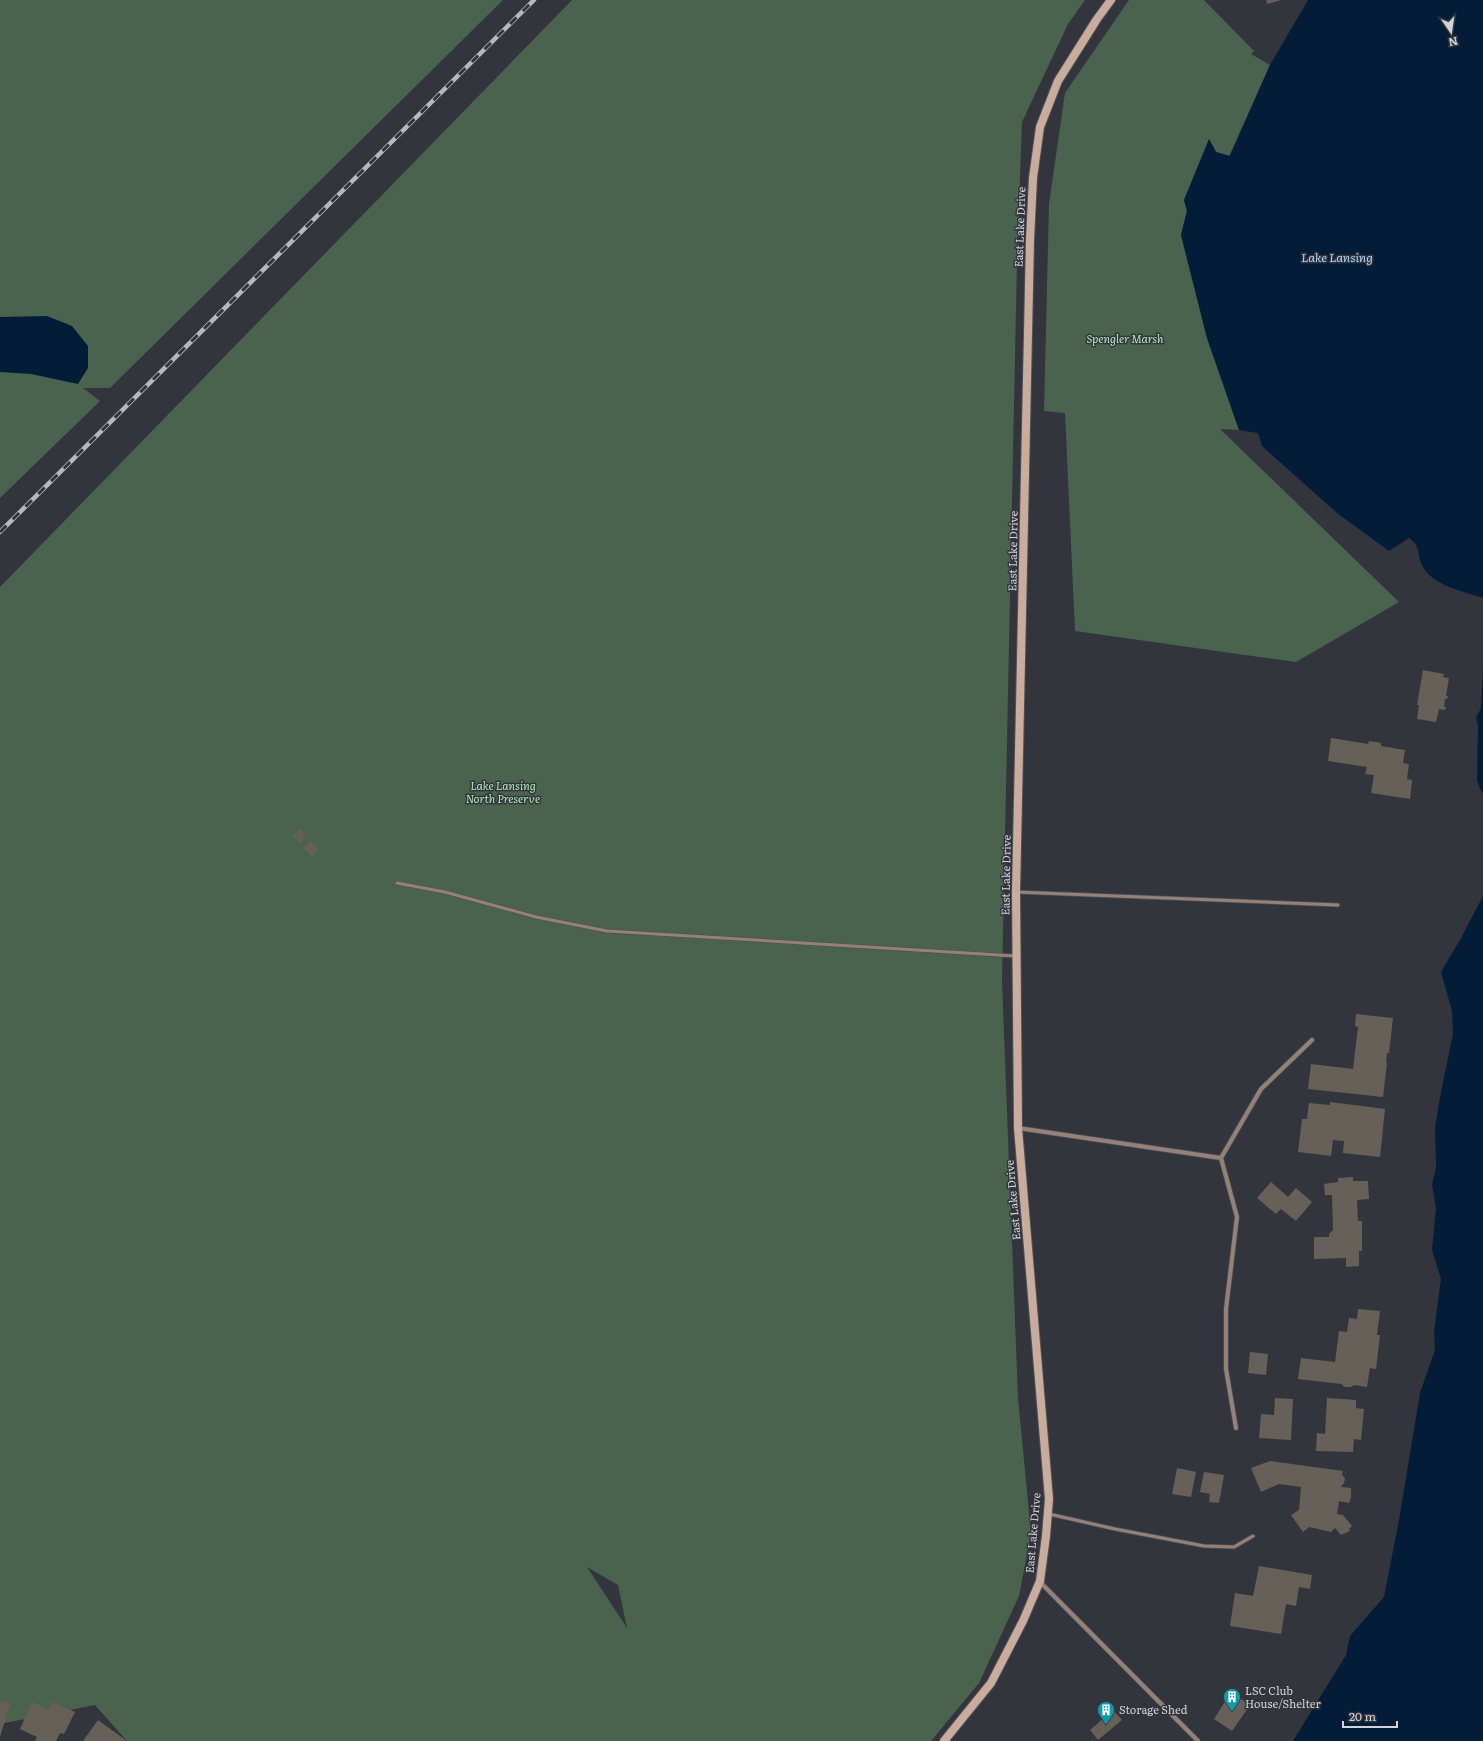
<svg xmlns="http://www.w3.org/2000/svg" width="1483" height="1741" font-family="Literata,serif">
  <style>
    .green { fill: #4a634f; fill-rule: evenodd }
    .water { fill: #031d38 }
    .building { fill: #676059 }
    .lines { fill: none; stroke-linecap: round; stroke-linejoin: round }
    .lane-casing { stroke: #505159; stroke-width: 4.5 }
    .street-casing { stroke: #505159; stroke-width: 5.5 }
    .secondary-casing { stroke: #505159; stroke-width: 10 }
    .lane { stroke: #948177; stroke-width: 3 }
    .street { stroke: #948177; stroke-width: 4 }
    .secondary { stroke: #c9ac9b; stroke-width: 8 }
    .rail-casing { stroke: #b6b8bd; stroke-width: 4.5 }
    .rail { stroke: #33353d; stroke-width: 3; stroke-dasharray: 9; stroke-linecap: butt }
    .labels { text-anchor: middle; stroke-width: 3; stroke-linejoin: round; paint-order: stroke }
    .street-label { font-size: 11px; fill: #d2d3d8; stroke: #33353d }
    .park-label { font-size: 11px; font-style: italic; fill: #ace9b8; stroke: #33353d }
    .poi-label { font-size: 11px; fill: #d2d3d8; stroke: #33353d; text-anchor: start }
    .water-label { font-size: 12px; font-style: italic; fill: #aad0fc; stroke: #33353d }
  </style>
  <rect width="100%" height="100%" fill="#33353d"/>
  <path class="green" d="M0,0h503l-393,388h-27l17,13 -100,97z
    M572,0h513l-17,24 -46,98 -5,138 -15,721 16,417 13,135 -12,63 -40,87 -48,58h-804l-32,-36 -95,19v-1137zM587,1567l31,18 9,43z
    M1129,0h75l50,51 -3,3 19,11 -41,91 -13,-4 -7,-12 -25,60 3,11 -6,24 26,103 32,92 -19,-1 179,173 -103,60 -221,-31 -10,-218 -21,-2 5,-207 16,-111z"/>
  <path class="water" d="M1308,0h175v598c-20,-7 -51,-12 -61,-33 -6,-13 0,-17 -13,-27l-20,13 -52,-38 -75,-67 -4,-13 -19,-3 -32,-92 -26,-103 6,-24 -3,-11 25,-61 7,13 14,4 40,-91z
    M47,316l25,10 16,20v22l-10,16 -47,-10 -31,-2v-55z
    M1483,670v125l-6,-14 1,-56 -2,-7 5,-10z
    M1483,896v845h-190l53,-86 4,-19 34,-39 15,-77 21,-127 15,-43 -1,-19 7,-52 -9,-29 4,-42 -4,-24 4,-16 -1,-41 5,-30 13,-63 -1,-23 -11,-39 20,-34z"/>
  <path class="building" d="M1266,0h15l-14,4z
    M1423,670l21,4 -1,3 6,1 -3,18h2l-1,3h-2l-1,8h2l-1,3 -6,-1 -3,13 -19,-3 2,-14h-2z
    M1331,738l37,6 1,-3 12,2v3l24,4 -2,13 6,1 -2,15 5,1 -2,19 -39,-6 3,-18 -9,-1 2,-7 -39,-6z
    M299,829l7,7 -7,7 -6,-7z
    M311,840l8,9 -7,8 -9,-9z
    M1356,1014l37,4 -4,35h-2l-1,10h1l-4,34 -75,-8 3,-25 42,5 5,-42 -3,-1z
    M1330,1102l55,7 -5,48 -37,-4 1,-12 -11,-1 -2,16 -33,-4 4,-33h5l2,-16 21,2z
    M1353,1177v4h15l1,18 -12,1 1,21h4v30h-3v15l-13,1v-9l-32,1v-22h15v-3l4,-4 -1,-35h-7l-1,-11 14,-2v-4z
    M1271,1182l17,15 8,-9 16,14 -16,19 -15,-12 -5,5 -19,-16z
    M1358,1309l22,2 -3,24h3l-4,34 -6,-1 -3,19 -13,-2 -3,2h-7l-2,-3 -44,-5 3,-21 34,4 4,-31 8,1 2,-14 8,1z
    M1250,1352l18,2 -2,21 -18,-2z
    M1275,1398l18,1 -2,41 -32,-2 2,-24 13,1z
    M1327,1398l29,2v8l8,1 -3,31 -7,-1 -1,13 -37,-1 1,-18 8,1z
    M1270,1461l73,10 -1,4 3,3 -1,5 -3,4 10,1v9l-2,6 -10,-2 -2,13 6,1 9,11 -3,3 1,2 -9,4 -6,-7 -4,4 -22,-5 -6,5 -12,-17 8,-5 2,-23 -22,-3 -18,8 -10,-24z
    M1177,1468l19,4 -5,25 -19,-3z
    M1204,1472l20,3 -5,28 -10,-1 1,-8 -10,-2z
    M1259,1566l53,9 -2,14 -11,-2 -3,19 -10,-2 -5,30 -51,-8 5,-33 18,3z
    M1231,1692l19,13 -18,26 -18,-12z
    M0,1701l10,3 -10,33z
    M32,1702l17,8 4,-8 22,10 -11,22 -4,-1 -4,8h-21l2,-4 -17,-8z
    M1113,1710l9,10 -24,20 -8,-10z
    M98,1720l29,21h-44z"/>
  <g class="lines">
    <defs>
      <path id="lane" d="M397,883l48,9 91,25 71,14 408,25
        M1016,892l322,13
        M1049,1514l66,15 89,17 30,1 19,-11"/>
      <path id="street" d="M1018,1128l203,30
        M1236,1428l-10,-59v-60l11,-92 -16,-59 40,-69 51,-49
        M1040,1582l158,159"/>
      <path id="secondary" d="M944,1741l47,-58 32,-62 17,-40 6,-45 3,-37 -31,-371 -2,-236 14,-652 3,-62 7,-51 18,-46 39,-62 14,-19"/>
    </defs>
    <use href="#lane" class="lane-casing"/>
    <use href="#street" class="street-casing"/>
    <use href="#secondary" class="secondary-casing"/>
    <use href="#lane" class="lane"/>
    <use href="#street" class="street"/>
    <use href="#secondary" class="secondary"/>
    <defs>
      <path id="rail" d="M0,532l534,-532"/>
    </defs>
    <use href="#rail" class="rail-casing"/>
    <use href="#rail" class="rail"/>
  </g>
  <defs>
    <symbol id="building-pin" viewBox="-11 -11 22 30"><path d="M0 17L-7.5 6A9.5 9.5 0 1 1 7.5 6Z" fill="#0f9aa8" stroke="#33353d"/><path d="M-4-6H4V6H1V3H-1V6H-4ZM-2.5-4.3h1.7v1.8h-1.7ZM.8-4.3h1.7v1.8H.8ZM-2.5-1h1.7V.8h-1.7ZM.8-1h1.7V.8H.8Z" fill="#fff"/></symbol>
  </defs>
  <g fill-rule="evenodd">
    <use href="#building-pin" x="1222" y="1687" width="20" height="27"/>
    <use href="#building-pin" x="1096" y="1700" width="20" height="27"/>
  </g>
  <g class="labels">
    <g class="street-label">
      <text transform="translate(1020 227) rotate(-88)" y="4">East Lake Drive</text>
      <text transform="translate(1013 551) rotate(-89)" y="4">East Lake Drive</text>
      <text transform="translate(1006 875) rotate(-89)" y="4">East Lake Drive</text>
      <text transform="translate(1013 1200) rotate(-95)" y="4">East Lake Drive</text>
      <text transform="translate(1033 1533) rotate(-85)" y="4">East Lake Drive</text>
    </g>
    <g class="park-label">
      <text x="1125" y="343">Spengler Marsh</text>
      <text x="503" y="790">Lake Lansing<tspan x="503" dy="13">North Preserve</tspan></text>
    </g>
    <g class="poi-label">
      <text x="1245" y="1695">LSC Club<tspan x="1245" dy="13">House/Shelter</tspan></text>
      <text x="1119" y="1714">Storage Shed</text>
    </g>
    <g class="water-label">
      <text x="1337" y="262">Lake Lansing</text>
    </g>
  </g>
  <g transform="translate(1451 32) rotate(167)" stroke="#33353d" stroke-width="3" paint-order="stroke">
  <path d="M0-3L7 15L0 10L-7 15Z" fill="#d2d3d8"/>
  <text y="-6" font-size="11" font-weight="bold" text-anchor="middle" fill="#d2d3d8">N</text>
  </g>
  <path d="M1343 1721v6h54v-6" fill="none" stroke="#d2d3d8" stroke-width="2"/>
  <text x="1349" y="1721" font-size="12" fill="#d2d3d8" stroke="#33353d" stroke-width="3" paint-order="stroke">20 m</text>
</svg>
